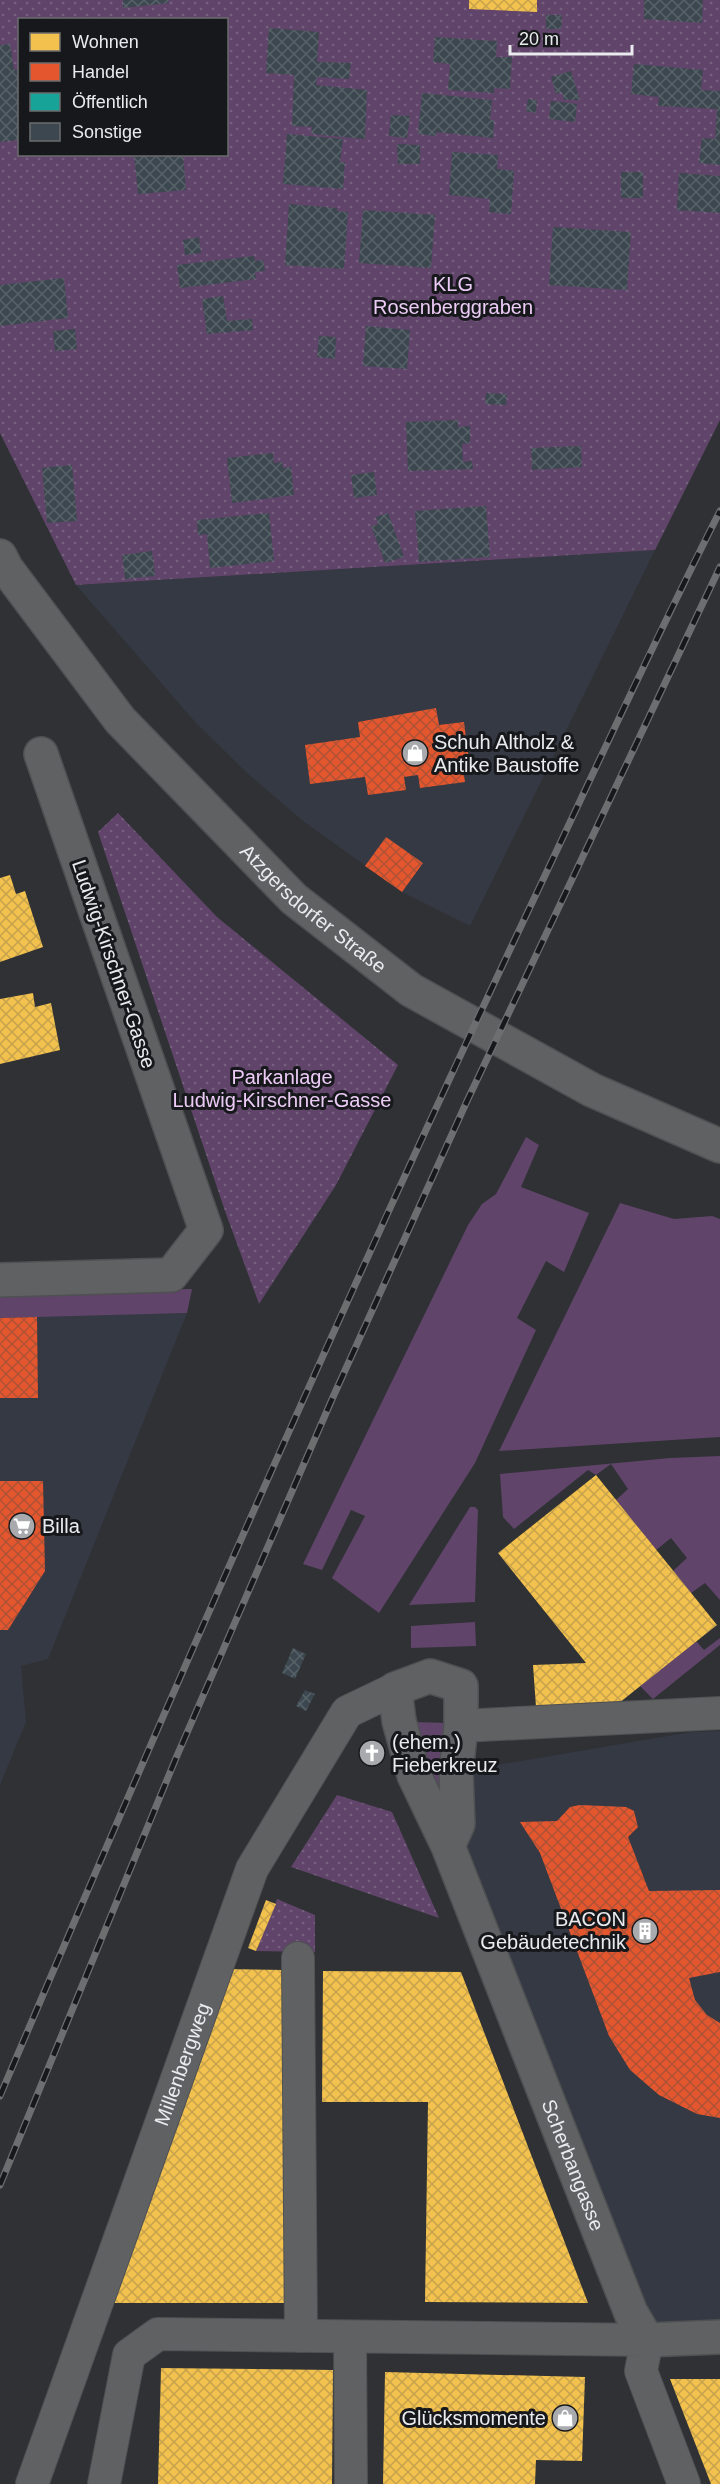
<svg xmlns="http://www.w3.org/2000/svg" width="720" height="2484" font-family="Helvetica,sans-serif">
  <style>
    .built { fill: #343943 }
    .grass { fill: #60446a }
    .park { fill: url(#park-dots); fill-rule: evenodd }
    .homes { fill: url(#homes-cross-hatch) }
    .shops { fill: url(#shops-cross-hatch) }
    .public { fill: url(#public-cross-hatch) }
    .building { fill: url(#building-cross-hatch) }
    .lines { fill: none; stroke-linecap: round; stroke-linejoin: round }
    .pedestrian-casing { stroke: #4e5052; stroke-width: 34 }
    .minor-casing { stroke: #4e5052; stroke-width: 36 }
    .tertiary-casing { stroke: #4e5052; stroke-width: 36 }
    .pedestrian { stroke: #606163; stroke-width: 32 }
    .minor { stroke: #606163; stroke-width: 33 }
    .tertiary { stroke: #606163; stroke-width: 33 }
    .rail-casing { stroke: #6d6e70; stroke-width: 7 }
    .rail { stroke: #17181b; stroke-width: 4.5; stroke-dasharray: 14; stroke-linecap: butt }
    .labels { text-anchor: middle; stroke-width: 6; stroke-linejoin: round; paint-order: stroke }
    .park-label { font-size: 20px; fill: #eccbf6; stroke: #17181b }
    .poi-label { font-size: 20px; fill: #eaebee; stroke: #17181b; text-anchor: start }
    .street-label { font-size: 20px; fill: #eaebee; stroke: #17181b }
  </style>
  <defs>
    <pattern id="park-dots" width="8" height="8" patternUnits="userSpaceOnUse" patternTransform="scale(1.5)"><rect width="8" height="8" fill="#60446a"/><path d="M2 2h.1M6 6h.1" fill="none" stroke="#775f80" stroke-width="1.8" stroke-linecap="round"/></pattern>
    <pattern id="homes-cross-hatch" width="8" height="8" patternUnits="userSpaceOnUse" patternTransform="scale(1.5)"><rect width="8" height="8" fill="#f2c14e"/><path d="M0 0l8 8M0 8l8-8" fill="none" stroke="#c7a24c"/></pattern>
    <pattern id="shops-cross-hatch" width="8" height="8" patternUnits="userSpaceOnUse" patternTransform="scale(1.5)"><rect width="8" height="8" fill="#e4572e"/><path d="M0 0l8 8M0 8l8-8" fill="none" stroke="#ad5137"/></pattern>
    <pattern id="public-cross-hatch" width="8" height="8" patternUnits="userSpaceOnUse" patternTransform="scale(1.5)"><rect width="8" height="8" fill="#17a398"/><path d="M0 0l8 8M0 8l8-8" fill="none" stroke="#258780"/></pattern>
    <pattern id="building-cross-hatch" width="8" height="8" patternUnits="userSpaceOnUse" patternTransform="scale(1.5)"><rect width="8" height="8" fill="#3c474f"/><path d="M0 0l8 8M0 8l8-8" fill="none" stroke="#586269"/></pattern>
  </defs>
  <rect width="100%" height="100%" fill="#2f3134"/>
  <path class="built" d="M655,550l-185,376 -68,-34 -99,-71 -57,-49 -50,-49 -120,-138z
    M187,1313l-139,346 -27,7 5,56 -26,63v-468z
    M720,1731v606l-73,3 -16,-27 -173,-489 -2,-52 235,-40z"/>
  <path class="grass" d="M526,1137l13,8 -18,42 68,26 -25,59 -18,-11 -29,57 19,12 -61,133 -96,150 -47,-35 33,-62 -14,-6 -29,60 -19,-6 165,-339 14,-21 14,-10z
    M620,1203l54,16 38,-3 8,3v218l-221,14z
    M192,1289l-5,24 -187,5v-26z
    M720,1456v144l-15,-17 -14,10 -18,-22 14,-13 -16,-20 -15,12 -40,-50 12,-11 -17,-25 -15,11 -8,-5 -74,59 -11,-12 -3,-43 170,-16z
    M470,1507h5l3,3 -3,92 -66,3z
    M475,1622l1,24 -65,2v-22z
    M720,1638v7l-67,54 -13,-13 56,-45 8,9z
    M413,1722l36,1 -4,77 -7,4z"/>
  <path class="park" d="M0,0h720v420l-65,130 -579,35 -76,-152zM20,20h206v134h-206z
    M118,813l99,104 181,148 -62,120 -77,119 -34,-93 -127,-379z
    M337,1795l55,17 47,106 -148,-51z
    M277,1899l38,16v37l-59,-1z"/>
  <path class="homes" d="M469,0h68v12l-68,-3z
    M10,875l6,19 9,-3 18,56 -43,15v-84z
    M33,993l2,14 16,-4 9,47 -60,14v-65z
    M596,1475l121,150 -98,78 -83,4 -3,-42 53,-2 -88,-110z
    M266,1900l10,4 -20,47 -8,-3z
    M224,1969l60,1 1,333h-179z
    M323,1971l138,1 127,331 -163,-1 3,-200h-106z
    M161,2368l172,2 -1,114h-174z
    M385,2372l200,5 -3,84 -46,-1 -1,24h-152z
    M670,2379h50v105h-9z"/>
  <path class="shops" d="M436,708l3,17 25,-3 6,46 -7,1 2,13 -45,6 -2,-13 -14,2 2,13 -38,5 -3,-18 -55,7 -5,-39 55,-8 -2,-15z
    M386,837l37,26 -21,29 -37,-26z
    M37,1317l1,81h-38v-80z
    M0,1481h43l2,90 -37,59h-8z
    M580,1805l46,2 8,4 4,16 -10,10 21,54 71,-1v82l-31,6 6,22 12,15 13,8v95l-23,-4 -38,-19 -29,-25 -21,-34 -69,-183 -20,-31 37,-1 13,-14z"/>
  <path class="public" d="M376,1745l4,13 -11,4 -4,-14z"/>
  <path class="building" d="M123,0h45l1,3 -46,5z
    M644,0h59l-1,23 -58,-4z
    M546,15h16l-1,14h-15z
    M269,28l50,4 -2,30 34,1 -2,16 -32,-2 -1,8 51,5 -2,49 -54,-5 1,-7 -20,-1 2,-51 -28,-2z
    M435,37l62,4 -1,16h16l-2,32 -16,-1v5l-46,-3 2,-26 -17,-2z
    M10,44l4,26h6v70l-20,2v-97z
    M634,64l69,6 -2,20 19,1v74l-21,-2 3,-25 13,1 2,-30 -59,-3 1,-9 -28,-3z
    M571,71l9,29h-16l-2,-8 -6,2 -5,-17z
    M422,93l70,7 -2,20h4l-1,18 -57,-6v4l-18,-2z
    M528,99l9,1 -1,13 -10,-2z
    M551,101l26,3 -2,18 -26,-3z
    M391,115l19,1 -3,22 -18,-2z
    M287,134l56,5 -3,23h5l-2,27 -60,-5z
    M397,144l23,1v19h-22z
    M452,152l46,3 -1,14 17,2 -3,43 -22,-2 1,-13 -41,-4z
    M134,154h49l3,36 -48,4z
    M621,172h22v26h-22z
    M679,173l41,3v37l-43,-3z
    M289,204l48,4v3l11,1 -4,57 -59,-4z
    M363,210l72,5 -4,53 -72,-5z
    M553,227l78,5 -4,58 -78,-5z
    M199,237l2,16 -16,2 -2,-15z
    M254,256l1,5 8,-1 2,11 -10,1 1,7 -76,9 -3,-23z
    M64,278l4,40 -68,8v-41z
    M223,296l4,25 25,-2 1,11 -46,4 -5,-35z
    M366,326l44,4 -3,39 -44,-3z
    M75,329l2,20 -22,2 -2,-20z
    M319,336l17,1 -1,22 -18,-2z
    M486,393l21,1 -1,11 -21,-1z
    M458,420v7l12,-1v17l-8,1 1,18 9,-1 1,8 -65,2 -2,-49z
    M581,446l1,21 -50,3 -1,-22z
    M273,453l1,10 8,-1 1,6 8,-1 3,28 -62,8 -5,-45z
    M72,465l5,56 -30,2 -5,-55z
    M374,472l3,23 -23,3 -3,-23z
    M486,506l4,51 -71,5 -4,-51z
    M269,513l5,48 -64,7 -3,-34 -9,1 -1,-15z
    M388,513l16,44 -19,6 -14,-37 7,-2 -2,-7z
    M152,551l3,25 -30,3 -3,-24z
    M293,1648l13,6 -11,25 -13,-6z
    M305,1690l10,4 -9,17 -10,-5z"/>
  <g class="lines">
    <defs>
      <g id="pedestrian">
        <path d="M461,1726l259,-13"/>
        <path d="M298,1958l3,378"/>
        <path d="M350,2337l1,147"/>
        <path id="s1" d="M32,2484l220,-615 95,-157 48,-23"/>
        <path d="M104,2484l25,-129 29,-21 489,6 -6,31 43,113"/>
      </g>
      <g id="minor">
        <path d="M0,1280l171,-5 35,-45 -165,-476"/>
        <path id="s2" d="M448,1846l10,-22 -2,-52 5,-46v-40l-31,-10 -35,13 4,32 15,54 34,71 183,467 16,27 73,-3"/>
      </g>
      <g id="tertiary">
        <path id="s3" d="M0,556l6,12 114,152 174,179 117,91 181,100 128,56"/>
      </g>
    </defs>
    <use href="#pedestrian" class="pedestrian-casing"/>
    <use href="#minor" class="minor-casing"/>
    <use href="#tertiary" class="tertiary-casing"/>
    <use href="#pedestrian" class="pedestrian"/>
    <use href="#minor" class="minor"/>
    <use href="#tertiary" class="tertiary"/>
    <defs>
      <path id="rail" d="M0,2096c170,-401 345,-798 531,-1191 62,-131 123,-264 189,-394
        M0,2185l176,-427 157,-361 134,-296 253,-534"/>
    </defs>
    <use href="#rail" class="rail-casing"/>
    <use href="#rail" class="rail"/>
  </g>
  <defs>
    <symbol id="shop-disc" viewBox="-11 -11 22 22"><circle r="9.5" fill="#a9aaad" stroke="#17181b"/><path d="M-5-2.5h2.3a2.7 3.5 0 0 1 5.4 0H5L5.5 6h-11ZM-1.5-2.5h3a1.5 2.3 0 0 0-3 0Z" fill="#fff"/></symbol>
    <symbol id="supermarket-disc" viewBox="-11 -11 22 22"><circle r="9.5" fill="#a9aaad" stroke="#17181b"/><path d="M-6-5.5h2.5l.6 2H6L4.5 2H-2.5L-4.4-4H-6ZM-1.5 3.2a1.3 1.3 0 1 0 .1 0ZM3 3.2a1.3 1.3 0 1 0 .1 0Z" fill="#fff"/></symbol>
    <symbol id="church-disc" viewBox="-11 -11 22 22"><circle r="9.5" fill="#a9aaad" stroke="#17181b"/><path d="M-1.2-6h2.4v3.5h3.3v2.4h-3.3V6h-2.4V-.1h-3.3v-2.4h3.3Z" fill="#fff"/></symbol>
    <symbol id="building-disc" viewBox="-11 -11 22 22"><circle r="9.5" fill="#a9aaad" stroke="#17181b"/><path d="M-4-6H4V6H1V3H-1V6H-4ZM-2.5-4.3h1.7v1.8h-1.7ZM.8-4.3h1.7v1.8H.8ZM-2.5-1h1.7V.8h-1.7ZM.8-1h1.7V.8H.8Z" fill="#fff"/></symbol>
  </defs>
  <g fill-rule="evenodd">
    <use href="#shop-disc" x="400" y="738" width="30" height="30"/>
    <use href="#supermarket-disc" x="7" y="1511" width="30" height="30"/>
    <use href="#church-disc" x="357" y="1738" width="30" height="30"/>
    <use href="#building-disc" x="630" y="1916" width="30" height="30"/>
    <use href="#shop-disc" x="550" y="2403" width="30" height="30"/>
  </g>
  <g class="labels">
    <g class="park-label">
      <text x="453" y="291">KLG<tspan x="453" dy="23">Rosenberggraben</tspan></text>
      <text x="282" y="1084">Parkanlage<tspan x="282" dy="23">Ludwig-Kirschner-Gasse</tspan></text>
    </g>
    <g class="poi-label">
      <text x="434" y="749">Schuh Altholz &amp;<tspan x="434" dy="23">Antike Baustoffe</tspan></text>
      <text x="42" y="1533">Billa</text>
      <text x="392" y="1749">(ehem.)<tspan x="392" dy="23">Fieberkreuz</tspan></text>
      <text x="626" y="1926" text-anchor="end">BACON<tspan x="626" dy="23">Gebäudetechnik</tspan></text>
      <text x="546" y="2425" text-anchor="end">Glücksmomente</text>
    </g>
    <g class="street-label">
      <text dy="7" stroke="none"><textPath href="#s3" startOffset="474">Atzgersdorfer Straße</textPath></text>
      <text transform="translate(114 964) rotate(71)" y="7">Ludwig-Kirschner-Gasse</text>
      <text dy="7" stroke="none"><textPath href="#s1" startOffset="446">Millenbergweg</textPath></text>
      <text dy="7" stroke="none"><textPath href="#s2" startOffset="742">Scherbangasse</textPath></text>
    </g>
  </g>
  <rect x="18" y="18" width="210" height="138" fill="#17181b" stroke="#6b6c6f" stroke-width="1.5"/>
  <rect x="30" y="33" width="30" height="18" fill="#f2c14e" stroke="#6b6c6f" stroke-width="1.5"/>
  <text x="72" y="48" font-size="18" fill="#eaebee">Wohnen</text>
  <rect x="30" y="63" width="30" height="18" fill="#e4572e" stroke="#6b6c6f" stroke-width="1.5"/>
  <text x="72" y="78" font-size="18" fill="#eaebee">Handel</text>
  <rect x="30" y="93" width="30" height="18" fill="#17a398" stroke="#6b6c6f" stroke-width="1.5"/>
  <text x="72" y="108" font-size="18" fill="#eaebee">Öffentlich</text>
  <rect x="30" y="123" width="30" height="18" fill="#3c474f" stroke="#6b6c6f" stroke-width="1.5"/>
  <text x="72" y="138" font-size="18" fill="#eaebee">Sonstige</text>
  <path d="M510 45v9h122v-9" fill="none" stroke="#eaebee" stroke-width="3"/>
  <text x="519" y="45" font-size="18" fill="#eaebee" stroke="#17181b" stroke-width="4.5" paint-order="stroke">20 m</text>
</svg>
